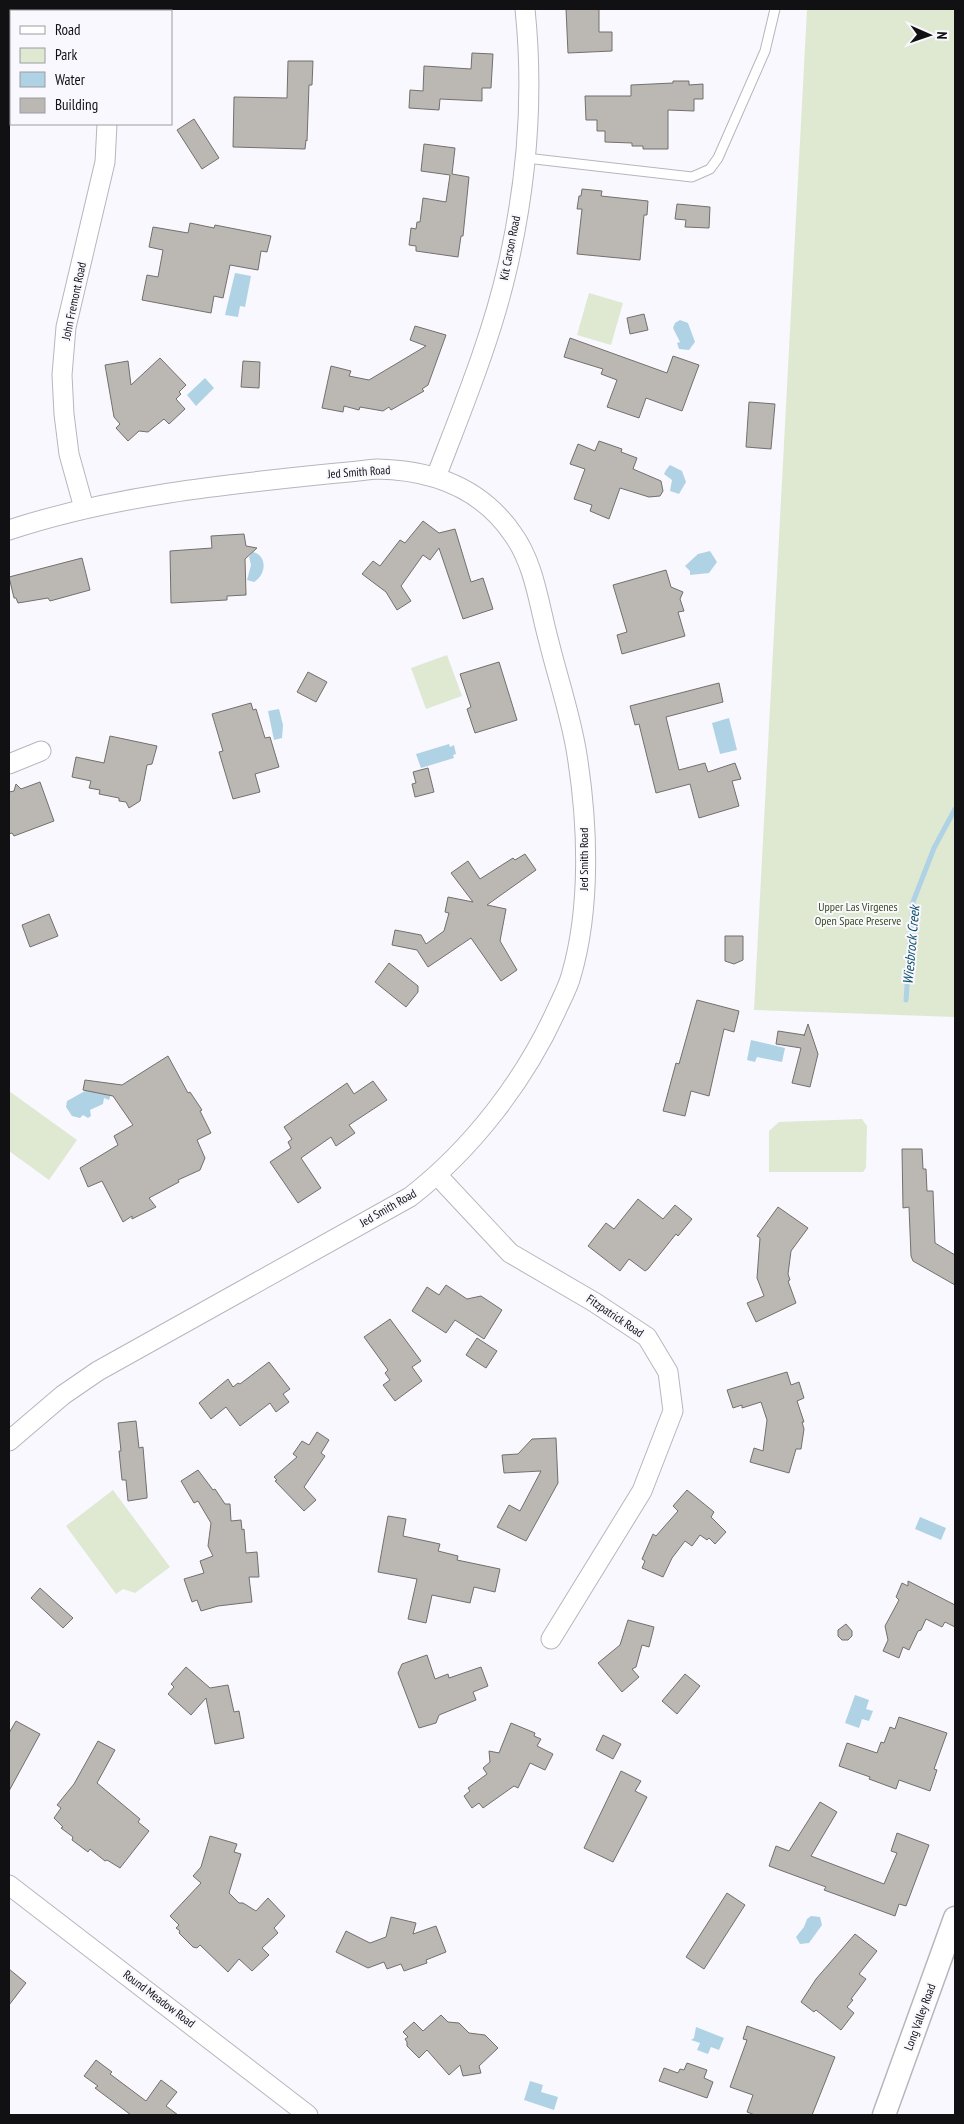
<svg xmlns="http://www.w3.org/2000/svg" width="964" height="2124" font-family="'PT Sans Narrow',sans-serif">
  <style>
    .green { fill: #dfe9d2 }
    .water { fill: #b0d2e5 }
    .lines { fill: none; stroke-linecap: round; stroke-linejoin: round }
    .stream { stroke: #b0d2e5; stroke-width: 5 }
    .building { fill: #bbb7b3; stroke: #73706c }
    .service-casing { stroke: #b6b7bc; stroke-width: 11 }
    .minor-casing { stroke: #b6b7bc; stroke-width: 21 }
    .tertiary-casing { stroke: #b6b7bc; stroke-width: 25 }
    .service { stroke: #fff; stroke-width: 9 }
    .minor { stroke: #fff; stroke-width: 19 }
    .tertiary { stroke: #fff; stroke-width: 22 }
    .labels { text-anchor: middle; stroke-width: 4; stroke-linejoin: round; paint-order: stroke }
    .street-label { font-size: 12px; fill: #111113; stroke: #f8f8fe }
    .park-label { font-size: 12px; fill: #3b4c1c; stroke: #f8f8fe }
    .water-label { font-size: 14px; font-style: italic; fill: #0f4e69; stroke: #f8f8fe }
  </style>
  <rect width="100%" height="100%" fill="#f8f8fe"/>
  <path class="green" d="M807,9h148v1008l-201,-7z
    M589,293l34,10 -12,42 -34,-10z
    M447,655l15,41 -36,13 -15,-41z
    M9,1091l68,49 -28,40 -40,-29z
    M862,1119l5,7 -1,42 -3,4h-94v-41l10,-9z
    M113,1490l57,77 -35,26 -12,-4 -7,5 -50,-68z"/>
  <path class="water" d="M235,273l16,3 -6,31 -5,-1 -2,11 -13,-2z
    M680,320l8,3 7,19 -6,8 -10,-1 -2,-6 3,-1 -7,-14 2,-5z
    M205,378l9,10 -18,18 -9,-11z
    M670,465l12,6 4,11 -7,12 -9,-3 2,-11 -8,-6 2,-4z
    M710,551l7,11 -8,11 -19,2v-4l-5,-5 13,-12z
    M253,552c16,5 12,24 1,30l-7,-2 4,-15 -2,-8z
    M279,709l4,16 -1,13 -8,2 -6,-29z
    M729,718l8,32 -17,4 -8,-31z
    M449,744l1,3 4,-2 2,9 -3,1 1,3 -33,10 -5,-14z
    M751,1040l34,8 -3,14 -25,-5 -2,5 -8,-2z
    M90,1083l21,11 -2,6 -5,-2 -1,6 -13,6 1,6 -3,2 -5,-3 -3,3 -8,-2 -6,-9 1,-6 18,-10 -2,-5z
    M920,1517l26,11 -5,12 -26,-11z
    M855,1695l14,5 -3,9 7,2 -4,10 -7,-2 -3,9 -14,-5z
    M811,1916l9,1 2,8 -13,18 -9,1 -4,-7 8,-10 3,-8z
    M696,2027l28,11 -5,12 -8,-3 -3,7 -11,-4 3,-7 -9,-3 3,-2z
    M530,2081l13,4 -2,7 17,5 -4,13 -30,-10z"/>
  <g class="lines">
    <path class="stream" d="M906,1000l7,-98 21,-54 21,-39"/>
  </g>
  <path class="building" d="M566,9h33v23h13v19l-44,2z
    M472,53l21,1 -2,34h-9v13l-42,-2 -1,11 -30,-2 1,-18 13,1 1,-25 47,3z
    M288,61h25l-1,24h-3l-2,56 -1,-1 -1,9 -72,-2 1,-50 53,1z
    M673,81h16v4l14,-1v15h-9v12l-26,-1v39h-25v-3h-11v-3l-27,-1v-11h-8v-11h-11l-1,-24h46v-11l42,-2z
    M194,119l25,39 -17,11 -25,-39z
    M424,144l31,4 -3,26 17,3 -6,59h-2l-3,21 -42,-6v-5l-7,-1 2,-17 5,1 1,-7h3l3,-24 23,4 4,-27 -29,-4z
    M582,189l20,2 -1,5 47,5 -1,14h-3l-4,45 -63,-6 5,-45h-5l2,-13h2z
    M677,204l33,3 -1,21 -24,-1 1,-7 -11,-1z
    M190,223l24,5 1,-3 56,11 -4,16 -6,-1 -3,19 -28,-5 -7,33 -9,-2 -3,17 -69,-13 5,-25 11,2 5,-27 -14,-3 4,-20 35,6z
    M644,314l4,16 -18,4 -3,-16z
    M415,326l31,9 -18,50 -6,4 2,2 -33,19 -2,-3 -6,4 -23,-4 -1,3 -15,-4 -1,6 -21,-4 9,-42 20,5 -2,5 20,4 57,-34 -16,-6z
    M570,338l97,35 6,-17 26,9 -17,46 -36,-13 -7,20 -32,-11 10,-27 -16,-6 2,-5 -39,-12z
    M160,358l26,27 -7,7 2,2 -5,5 9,10 -16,15 -5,-5 -16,13 -9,-1 -11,10 -12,-13 4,-4 -6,-7 -9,-52 23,-4 3,24z
    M243,361l17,1 -1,26 -18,-1z
    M749,402l26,2 -4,45 -25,-2z
    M599,441l23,8 -1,3 16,6 -4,11 28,12 2,10 -3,5 -11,1 -29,-9 -11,31 -19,-8 2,-6 -18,-6 11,-30 -15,-5 8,-20 17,7z
    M423,521l16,12 16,-4 16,53 12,-4 10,31 -30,10 -24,-71 -9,12 -7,-5 -22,31 10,15 -14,9 -11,-18 -24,-18 11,-13 7,5 20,-26 5,3z
    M244,534l2,12 11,2 -12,11 1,36 -19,1v4l-56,3 -1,-52 42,-3 -1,-12z
    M82,558l8,32 -40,11 -2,-3 -30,5 -2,-5h-2l-5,-21z
    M666,570l5,17 12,5 -3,7 4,12 -6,1 7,24 -63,18 -5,-19 10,-3 -14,-47z
    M499,662l18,58 -42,13 -8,-24 4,-2 -11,-33z
    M308,672l19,10 -11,20 -19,-10z
    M719,683l4,19 -57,15 13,53 26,-7 3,9 27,-9 6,16 -9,2 7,25 -40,12 -9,-34 -34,9 -17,-69 -4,1 -5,-19z
    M251,703l2,7 3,-1 9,29 5,-1 9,30 -24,7 5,18 -27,7 -14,-47 4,-1 -11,-37z
    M110,736l47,10 -5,18 -5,1 -7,36 -11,7 -3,-6 -7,-1v-3l-20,-4 1,-4 -11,-2 2,-7 -19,-4 4,-20 28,6z
    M428,768l6,24 -19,5 -3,-13 4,-1 -3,-11z
    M40,782l14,39 -40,15 -2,-3 -3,1v-42l5,-1 2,-7 5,5z
    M525,854l11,16 -49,35 19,4 -6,32 17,29 -16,11 -30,-43 -43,29 -11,-17 -25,-5 3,-15 26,5 5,9 18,-13 5,-18 -4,-1 3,-15 25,5 -22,-29 17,-12 12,18 33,-21 2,2z
    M49,914l9,22 -28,11 -8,-22z
    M725,936h18v24l-9,4 -9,-3z
    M389,963l29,23v6l-12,15 -31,-25z
    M697,1000l42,11 -5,21 -10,-3 -15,67 -18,-5 -6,25 -22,-5 13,-48 3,1z
    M808,1024l10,30 -8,33 -18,-4 9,-35 -25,-4 2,-13 26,4v1z
    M168,1056l20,37 2,-1 12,18 -2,1 11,22 -14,7 8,18 -5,12 -22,10 1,2 -30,16 7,9 -24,12v-3l-9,6 -21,-41 -14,6 -8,-19 38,-23 -4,-9 19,-11 -20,-29 -30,-6 2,-10 37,5z
    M373,1081l14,19 -38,25 6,8 -19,13 -5,-9 -30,21 20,30 -23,15 -28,-41 21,-14 -3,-6 4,-3 -8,-12 63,-44 7,11z
    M902,1149h20l1,20h3l1,22h6l2,52 20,12v30l-42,-24 -2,-5 -2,-49 -6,1z
    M638,1199l25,20 12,-14 17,14 -14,17 -2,-2 -28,35 -3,2 -16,-12 -9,12 -32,-25 18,-23 8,6z
    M778,1207l30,21 -17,23 -3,23 2,6 -2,1 8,22 -40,19 -9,-19 17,-7 -7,-18 3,-40 -3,-2z
    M446,1285l21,14 14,-3 21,14 -18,29 -29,-19 -9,13 -34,-22 15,-24 12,8z
    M390,1319l31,42 -9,6 10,14 -27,20 -12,-16 7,-5 -5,-7 3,-3 -24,-33z
    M477,1338l20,13 -11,17 -20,-13z
    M269,1362l21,27 -7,5 6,8 -13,10 -6,-9 -30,23 -14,-19 -15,12 -12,-16 29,-24 5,8 5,-4 2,1z
    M787,1372l4,13 8,-3 5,16 -7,3 7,21h-2l2,7 -3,20h-5l-7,24 -39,-11 4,-14 9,3 4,-31 -6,-18 -19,6v-3l-9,3 -6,-18z
    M136,1421l3,27 4,-1 4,48v3l-19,3 -2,-21h-4l-3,-29h2l-3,-28z
    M317,1432l12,8 -8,13 4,3 -21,31 12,13 -12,11 -29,-30 2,-1 -3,-3 23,-20 -4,-3 9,-13 7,4z
    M556,1438l2,45 -32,58 -29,-14 12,-22 11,6 21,-40 -37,2 -2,-18 16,-1 14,-15z
    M198,1470l15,20 2,-1 10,15h5l1,17 10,-1 1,10 2,-1 2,24 11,-1 2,25h-10l3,25 -34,4 -17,5 -4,-11 -5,2 -8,-23 20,-6 -4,-12 13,-5 -5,-10 3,-23 -13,-22 -4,2 -13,-22z
    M687,1490l27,22 -3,5 15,15 -11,12 -6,-6 -2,2 -7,-5 -8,11 -7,-5 -13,17 -9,19 -21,-9 3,-7 -3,-2 11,-25 3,2 22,-25 -5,-5z
    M388,1516l18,3 -3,17 37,8 -2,7 20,5 -1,4 43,9 -5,23 -21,-5 -4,16 -38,-8 -6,28 -18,-4 9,-40 -39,-7z
    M908,1581l47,24v22l-10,-5 -3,5 -16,-8 -5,11 -3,1 -9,19 -6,-3 -4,11 -16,-7 5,-11 -3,-14 14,-26 -3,-3 6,-14 6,3z
    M40,1588l33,30 -10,10 -32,-30z
    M628,1620l26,7 -5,20 -7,-2 -6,22 -4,2 7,8 -17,15 -24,-29 22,-18z
    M846,1624l6,7v5l-4,4h-6l-4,-4v-6z
    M427,1655l8,24 13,-5 1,4 32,-11 7,19 -15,6 3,8 -37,15 -3,8 -17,5 -21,-55 4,-9z
    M186,1667l24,21 18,-3 6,27 5,-1 5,27 -29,6 -9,-46 -15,17 -23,-21 6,-7 -3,-3z
    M685,1674l15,12 -23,28 -15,-13z
    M899,1717l48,16 -13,36 3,1 -7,21 -31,-11 -3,9 -27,-10 1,-2 -31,-11 8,-23 30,10 4,-11 3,1 6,-16 5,2z
    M16,1721l24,13 -31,57v-58z
    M511,1723l24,10 -1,3 7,3 -4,7 16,8 -8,16 -15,-7 -12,25 -4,-2 -31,22 -4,-5 -7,5 -8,-12 6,-5 -2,-3 19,-14 -4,-6 7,-6 -1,-11 10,2z
    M603,1735l18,9 -8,15 -17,-9z
    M98,1741l17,9 -18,33 43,36 -2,3 11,9 -29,37 -13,-8 -2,1 -15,-12 -2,3 -16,-12 1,-3 -12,-9 2,-1 -9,-9 7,-10 -4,-3 17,-21z
    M621,1771l20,10 -6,10 12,6 -34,65 -29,-14z
    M820,1802l17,10 -26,44 73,28 13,-31 -6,-2 6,-18 32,12 -23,61 -7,-2 -4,12 -71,-26 2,-3 -57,-21 7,-20 13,5z
    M210,1836l27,8 -3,8 7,2 -12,39 10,10h4l13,8 12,-13 17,18 -11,12 4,5 -16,15 7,7 -17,16 -13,-12 -11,13 -28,-27 -3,3 -4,-1 -14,-14 1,-2 -4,-3 3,-3 -9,-9 31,-33 -8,-7 8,-9z
    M727,1893l18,12 -41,64 -18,-12z
    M391,1917l25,6 -3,11 23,-8 10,26 -20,8 1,3 -23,8 -3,-7 -14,5 -3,-7 -16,6 -32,-16 10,-21 24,12 16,-6z
    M855,1934l22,17 -18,23 7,5 -15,20 2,1 -6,7 7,6 -13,17 -25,-20 -2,2 -13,-10 15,-23z
    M9,1969l17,14 -17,22z
    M441,2015l7,7 11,1 10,10 16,2 13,13 -19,18 2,7 -18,3 -3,-11 -11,10 -22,-25 -8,8 -12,-12v-4l-2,-3 3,-2 -5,-5 11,-10 9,9z
    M747,2026l88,31 -23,58h-57l-8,-3 6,-17 -23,-8 17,-47 -4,-1z
    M96,2060l16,12 -2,2 36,27 15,-21 16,12 -11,14 12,9h-47l-36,-27 3,-2 -14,-10z
    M687,2063l20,7 -3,8 9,4 -6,16 -48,-17 5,-13 14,5 2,-4 4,1z"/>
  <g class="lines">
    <defs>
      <path id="service" d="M526,158l166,19 18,-8 8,-11 47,-107 10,-42"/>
      <path id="minor" d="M436,477c26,-68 56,-140 72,-212 19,-84 26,-170 17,-256
        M84,508l-15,-54 -5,-40 -2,-39 4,-48 39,-165 2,-38
        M9,530c118,-39 244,-48 368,-61 53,1 103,18 135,64 23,31 27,73 37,109 9,37 22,74 28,113 11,69 14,153 -6,221 -3,11 -9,22 -14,33 -32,71 -85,140 -147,188l-312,174 -35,24 -54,46
        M9,764l32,-13
        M438,1176l72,77 84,49 53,35 21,35 5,39 -31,80 -91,148
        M9,1885l299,230"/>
      <path id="tertiary" d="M884,2115l71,-197"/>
    </defs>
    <use href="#service" class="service-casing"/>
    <use href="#minor" class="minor-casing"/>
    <use href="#tertiary" class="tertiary-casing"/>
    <use href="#service" class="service"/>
    <use href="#minor" class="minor"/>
    <use href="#tertiary" class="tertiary"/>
  </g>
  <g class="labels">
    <g class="street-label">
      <text transform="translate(510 248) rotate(-79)" y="4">Kit Carson Road</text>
      <text transform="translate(74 301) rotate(-78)" y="4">John Fremont Road</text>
      <text transform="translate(359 472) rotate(-4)" y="4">Jed Smith Road</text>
      <text transform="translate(584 859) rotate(-90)" y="4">Jed Smith Road</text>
      <text transform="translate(388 1208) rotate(-30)" y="4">Jed Smith Road</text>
      <text transform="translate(615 1316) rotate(34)" y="4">Fitzpatrick Road</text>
      <text transform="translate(159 1999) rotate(37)" y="4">Round Meadow Road</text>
      <text transform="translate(920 2017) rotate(-70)" y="4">Long Valley Road</text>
    </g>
    <g class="park-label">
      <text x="858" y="911">Upper Las Virgenes<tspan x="858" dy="14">Open Space Preserve</tspan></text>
    </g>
    <g class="water-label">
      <text transform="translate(911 945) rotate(-85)" y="5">Wiesbrock Creek</text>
    </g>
  </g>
  <rect width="964" height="2124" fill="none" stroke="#111113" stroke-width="20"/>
  <rect x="10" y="10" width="162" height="115" fill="#f8f8fe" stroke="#9c9ca0"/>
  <rect x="20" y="26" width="25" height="8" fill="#ffffff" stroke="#9c9ca0"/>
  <text x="55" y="35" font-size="15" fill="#111113">Road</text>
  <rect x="20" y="48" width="25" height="15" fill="#dfe9d2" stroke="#9c9ca0"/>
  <text x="55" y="60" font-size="15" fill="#111113">Park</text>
  <rect x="20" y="72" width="25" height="15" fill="#b0d2e5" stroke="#9c9ca0"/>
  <text x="55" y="85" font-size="15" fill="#111113">Water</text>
  <rect x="20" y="98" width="25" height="15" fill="#bbb7b3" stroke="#9c9ca0"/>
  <text x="55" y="110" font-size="15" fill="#111113">Building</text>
  <g transform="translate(929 35) rotate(92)" stroke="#f8f8fe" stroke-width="4" paint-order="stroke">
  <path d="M0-4L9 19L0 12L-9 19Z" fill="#111113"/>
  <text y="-8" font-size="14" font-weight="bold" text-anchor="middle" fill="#111113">N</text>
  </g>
</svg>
